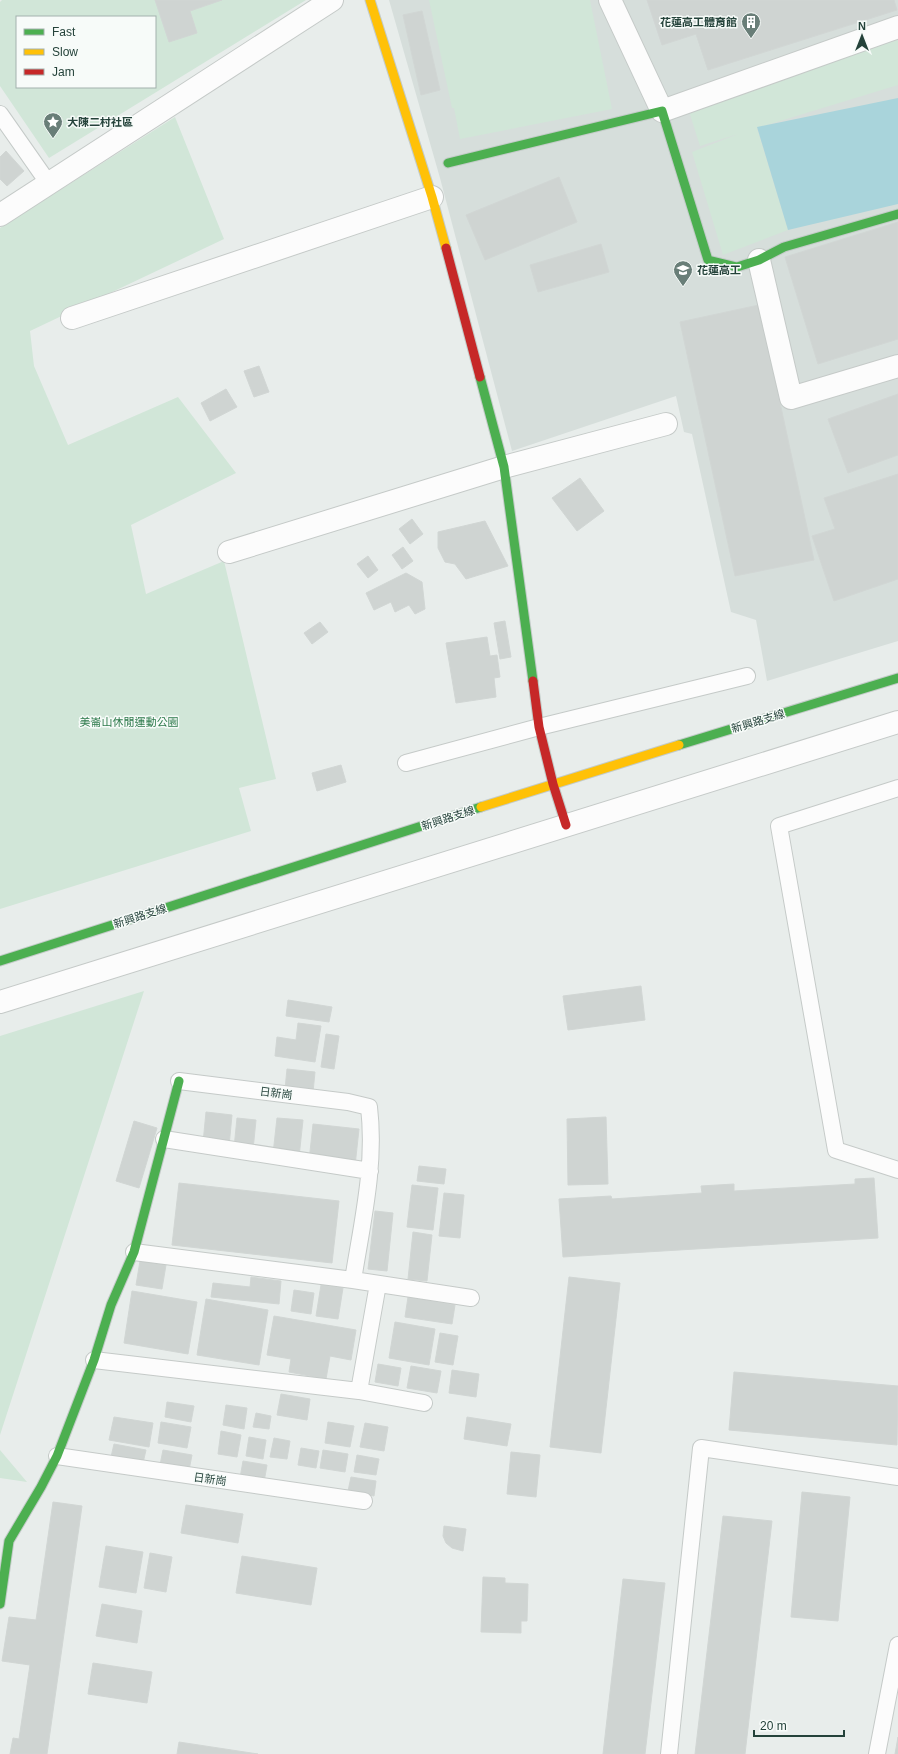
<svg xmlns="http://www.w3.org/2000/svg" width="898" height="1754" font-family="Arial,'Noto Sans TC',sans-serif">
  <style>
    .built { fill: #d6dedb }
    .green { fill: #d1e6d8; fill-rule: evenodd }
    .water { fill: #a9d4db }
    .building { fill: #cfd4d2; stroke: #d1d6d4 }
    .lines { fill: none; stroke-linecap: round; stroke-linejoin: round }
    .lane-casing { stroke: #c5cac8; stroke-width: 18 }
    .street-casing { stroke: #c5cac8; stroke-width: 24 }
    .fast-casing { stroke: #c3cbc8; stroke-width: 11 }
    .slow-casing { stroke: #c3cbc8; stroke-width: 11 }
    .jam-casing { stroke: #c3cbc8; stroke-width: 11 }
    .lane { stroke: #fcfcfc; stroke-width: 16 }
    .street { stroke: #fcfcfc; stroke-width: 22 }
    .fast { stroke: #4caf50; stroke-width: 9 }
    .slow { stroke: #ffc107; stroke-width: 9 }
    .jam { stroke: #c62828; stroke-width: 9 }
    .labels { text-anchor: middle; stroke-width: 3; stroke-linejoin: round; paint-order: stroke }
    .poi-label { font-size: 11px; font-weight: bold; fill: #24423a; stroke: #f7fbf9; text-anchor: start }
    .street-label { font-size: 11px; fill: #24423a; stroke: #f7fbf9 }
    .park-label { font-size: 11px; fill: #2d7a4b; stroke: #f7fbf9 }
  </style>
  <rect width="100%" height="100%" fill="#e8edeb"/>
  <path class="built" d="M389,0h509v641l-131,40 -11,-61 -25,-8 -39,-178 -8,-2 -8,-36 -164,55 -72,-273z"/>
  <path class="green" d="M2,0h304l-257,158 -49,-72v-84zM17,17h138v70h-138z
    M429,0h161l22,109 -152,30 -6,-31h-2z
    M898,40v45l-141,43 31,102 -65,25 -31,-103 46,-18 -38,12 -13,-41z
    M175,117l49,122 -194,92 4,35 34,79 110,-48 58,76 -105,52 15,69 78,-33 52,218 -37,9 12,43 -251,78v-681z
    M144,991l-144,444v-399z
    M0,1450l27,32 -27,-4z"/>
  <path class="water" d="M898,98v106l-110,26 -31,-103z"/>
  <path class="building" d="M155,0h67l-32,11 7,22 -28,9z
    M647,0h247l3,10 -189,60 -12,-36 -34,11z
    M422,11l18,79 -19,5 -18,-80z
    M6,151l18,20 -17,15 -7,-7v-22z
    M559,177l18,45 -92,38 -19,-45z
    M898,222v117l-80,25 -33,-107z
    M601,244l8,28 -71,20 -8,-27z
    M759,305l55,255 -79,16 -55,-254z
    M259,366l10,26 -15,5 -10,-26z
    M226,389l11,18 -27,14 -9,-18z
    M898,394v61l-50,18 -20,-54z
    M898,474v105l-64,22 -22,-65 23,-7 -11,-31z
    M580,478l24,33 -27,20 -25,-33z
    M412,519l11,15 -13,10 -11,-15z
    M485,521l23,45 -42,13 -11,-15 -10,-2 -7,-14v-16z
    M403,547l10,14 -11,8 -10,-14z
    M368,556l10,14 -10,8 -11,-14z
    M406,573l16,9 3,27 -10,5 -6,-9 -14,7 -4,-10 -17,8 -8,-17z
    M505,621l6,36 -11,2 -6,-36z
    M320,622l8,10 -16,12 -8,-11z
    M487,637l3,19 7,-1 3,22 -6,1 2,19 -40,6 -10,-60z
    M341,765l5,17 -29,9 -5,-18z
    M641,986l4,34 -77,10 -5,-34z
    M288,1000l44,7 -3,15 -43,-6z
    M298,1023l23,3 -6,36 -40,-6 2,-19 19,3z
    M326,1034l13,2 -5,33 -13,-2z
    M287,1069l28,3 -2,20 -28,-3z
    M206,1112l26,3 -3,31 -26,-3z
    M606,1117l2,67 -40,1 -1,-66z
    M237,1118l19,2 -3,30 -19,-2z
    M277,1118l26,2 -4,37 -26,-3z
    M134,1121l23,7 -18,60 -23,-7z
    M313,1124l46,5 -4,37 -46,-5z
    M419,1166l27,3 -2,15 -27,-3z
    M874,1178l4,60 -315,19 -4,-58 52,-3 1,3 90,-6 -1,-7 33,-2v7l121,-7v-5z
    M179,1183l160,18 -7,62 -160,-18z
    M412,1185l26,3 -5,42 -26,-3z
    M444,1193l20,2 -4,43 -21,-2z
    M375,1211l18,2 -6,58 -19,-2z
    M413,1232l19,3 -5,46 -19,-2z
    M140,1261l26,4 -4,24 -26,-4z
    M251,1277l30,4 -2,23 -68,-7 2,-14 37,4z
    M569,1277l51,6 -19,170 -51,-6z
    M321,1285l22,3 -5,31 -22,-3z
    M294,1290l20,3 -3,21 -20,-3z
    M132,1291l65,11 -9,52 -64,-11z
    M408,1297l47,8 -3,19 -47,-7z
    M206,1299l62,11 -9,55 -62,-10z
    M274,1316l82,14 -5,30 -21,-4 -4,23 -37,-7 2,-13 -24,-4z
    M395,1322l40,7 -6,36 -40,-7z
    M440,1333l18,3 -5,29 -18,-3z
    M378,1364l23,4 -3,18 -23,-4z
    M411,1366l30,5 -4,22 -30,-5z
    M452,1370l27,4 -3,23 -27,-4z
    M734,1372l164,14 -1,59 -168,-15z
    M281,1394l29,5 -3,21 -30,-5z
    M167,1402l27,4 -3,16 -26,-5z
    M226,1405l21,3 -3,21 -21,-4z
    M256,1413l15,3 -2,13 -16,-2z
    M114,1417l39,6 -4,24 -40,-7z
    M467,1417l44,7 -4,22 -43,-7z
    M161,1422l30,5 -4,21 -29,-5z
    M328,1422l26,4 -4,21 -25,-4z
    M365,1423l23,4 -4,24 -24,-4z
    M221,1431l20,4 -4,22 -19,-3z
    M249,1437l17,3 -3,19 -17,-3z
    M274,1438l16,3 -3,18 -17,-2z
    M114,1444l32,6 -3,13 -32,-6z
    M301,1448l18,3 -3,17 -18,-3z
    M163,1450l29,5 -3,15 -29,-5z
    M323,1450l25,4 -3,18 -25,-4z
    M511,1452l29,3 -4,42 -29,-3z
    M357,1455l22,4 -3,16 -22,-3z
    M243,1461l24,4 -3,17 -24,-4z
    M351,1477l25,4 -2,15 -26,-5z
    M802,1492l48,5 -12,124 -47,-4z
    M53,1502l29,4 -35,248h-37l3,-16 6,1 11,-74 -28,-4 7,-44 27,3z
    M186,1505l57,9 -5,29 -57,-10z
    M723,1516l49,5 -27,233h-50z
    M444,1526l22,3 -3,22 -11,-3 -6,-5 -3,-7z
    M106,1546l37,6 -7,41 -37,-6z
    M150,1553l22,4 -6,35 -22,-4z
    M242,1556l75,12 -6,37 -75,-12z
    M483,1577l22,1v5l23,1 -1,37h-6v12l-40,-1z
    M623,1579l42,4 -20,171h-42z
    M102,1604l40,7 -5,32 -41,-7z
    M93,1663l59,9 -5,31 -59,-9z
    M898,1737v17h-3z
    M179,1742l79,12h-81z"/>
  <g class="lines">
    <defs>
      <path id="lane" d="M0,114l49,70
        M406,763l133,-36 208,-51
        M898,788l-119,38 57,324 62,20
        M179,1081l169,21 21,5c7,58 -7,116 -16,173
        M164,1139l206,32
        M134,1252l219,28 118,18
        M94,1360l265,31 65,12
        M359,1391l19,-107
        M57,1456l307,45
        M669,1754l32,-306 197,29
        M877,1754l21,-109"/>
      <path id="street" d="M610,0l52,111 236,-84
        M0,215l332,-215
        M759,260l32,138 107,-32
        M72,318l360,-121
        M229,552l275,-85 162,-43
        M0,1002l898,-280"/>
      <path id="fast" d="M448,163l214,-52 46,149 29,7 22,-7 25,-13 114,-33
        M480,377l24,90 29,214
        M679,745l219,-67
        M0,961l481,-154
        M0,1604l9,-63 32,-54 16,-31 37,-96 17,-55 23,-53 45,-171"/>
      <path id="slow" d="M370,0l62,197 14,51
        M481,807l198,-62"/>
      <path id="jam" d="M446,248l34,129
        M533,681l6,46 14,57 13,41"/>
    </defs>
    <use href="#lane" class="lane-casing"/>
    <use href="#street" class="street-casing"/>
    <use href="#fast" class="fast-casing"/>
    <use href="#slow" class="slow-casing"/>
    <use href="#jam" class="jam-casing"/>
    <use href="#lane" class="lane"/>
    <use href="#street" class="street"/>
    <use href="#fast" class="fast"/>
    <use href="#slow" class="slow"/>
    <use href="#jam" class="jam"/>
  </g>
  <defs>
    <symbol id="building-pin" viewBox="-11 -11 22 30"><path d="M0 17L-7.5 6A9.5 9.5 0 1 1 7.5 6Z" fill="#697e78" stroke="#f7fbf9"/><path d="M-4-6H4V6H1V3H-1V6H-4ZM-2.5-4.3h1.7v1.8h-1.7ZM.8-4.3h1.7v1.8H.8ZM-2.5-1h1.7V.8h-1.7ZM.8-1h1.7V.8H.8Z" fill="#fff"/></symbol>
    <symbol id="sight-pin" viewBox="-11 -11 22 30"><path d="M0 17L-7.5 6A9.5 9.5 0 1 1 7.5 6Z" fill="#697e78" stroke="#f7fbf9"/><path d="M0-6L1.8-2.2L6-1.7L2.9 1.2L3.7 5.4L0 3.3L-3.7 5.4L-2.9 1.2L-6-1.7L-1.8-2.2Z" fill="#fff"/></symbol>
    <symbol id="school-pin" viewBox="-11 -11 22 30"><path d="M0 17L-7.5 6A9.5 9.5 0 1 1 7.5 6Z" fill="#697e78" stroke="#f7fbf9"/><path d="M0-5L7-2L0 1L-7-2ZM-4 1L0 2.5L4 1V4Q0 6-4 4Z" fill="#fff"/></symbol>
  </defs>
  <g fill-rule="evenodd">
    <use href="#building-pin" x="740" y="11" width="22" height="30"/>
    <use href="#sight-pin" x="42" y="111" width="22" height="30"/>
    <use href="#school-pin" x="672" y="259" width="22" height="30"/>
  </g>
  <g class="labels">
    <g class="poi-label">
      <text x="737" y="26" text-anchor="end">花蓮高工體育館</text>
      <text x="67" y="126">大陳二村社區</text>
      <text x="697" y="274">花蓮高工</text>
    </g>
    <g class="street-label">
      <text transform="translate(758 721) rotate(-17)" y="4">新興路支線</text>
      <text transform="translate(448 818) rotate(-18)" y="4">新興路支線</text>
      <text transform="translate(140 916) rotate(-18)" y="4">新興路支線</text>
      <text transform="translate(276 1093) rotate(7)" y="4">日新崗</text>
      <text transform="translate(210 1479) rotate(8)" y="4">日新崗</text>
    </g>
    <g class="park-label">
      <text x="129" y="726">美崙山休閒運動公園</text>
    </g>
  </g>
  <rect x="16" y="16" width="140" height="72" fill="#f7fbf9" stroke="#a3b1ad"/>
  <rect x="24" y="29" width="20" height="6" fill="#4caf50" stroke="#a3b1ad"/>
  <text x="52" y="36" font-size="12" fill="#24423a">Fast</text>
  <rect x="24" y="49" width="20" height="6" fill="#ffc107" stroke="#a3b1ad"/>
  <text x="52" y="56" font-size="12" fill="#24423a">Slow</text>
  <rect x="24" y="69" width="20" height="6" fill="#c62828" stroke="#a3b1ad"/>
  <text x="52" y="76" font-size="12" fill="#24423a">Jam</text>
  <g transform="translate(862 36)" stroke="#f7fbf9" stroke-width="3" paint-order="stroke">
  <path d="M0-3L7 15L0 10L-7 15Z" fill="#24423a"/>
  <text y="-6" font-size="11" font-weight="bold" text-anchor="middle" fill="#24423a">N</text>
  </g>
  <path d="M754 1730v6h90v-6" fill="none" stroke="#24423a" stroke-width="2"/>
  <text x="760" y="1730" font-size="12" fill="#24423a" stroke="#f7fbf9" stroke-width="3" paint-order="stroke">20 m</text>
</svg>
